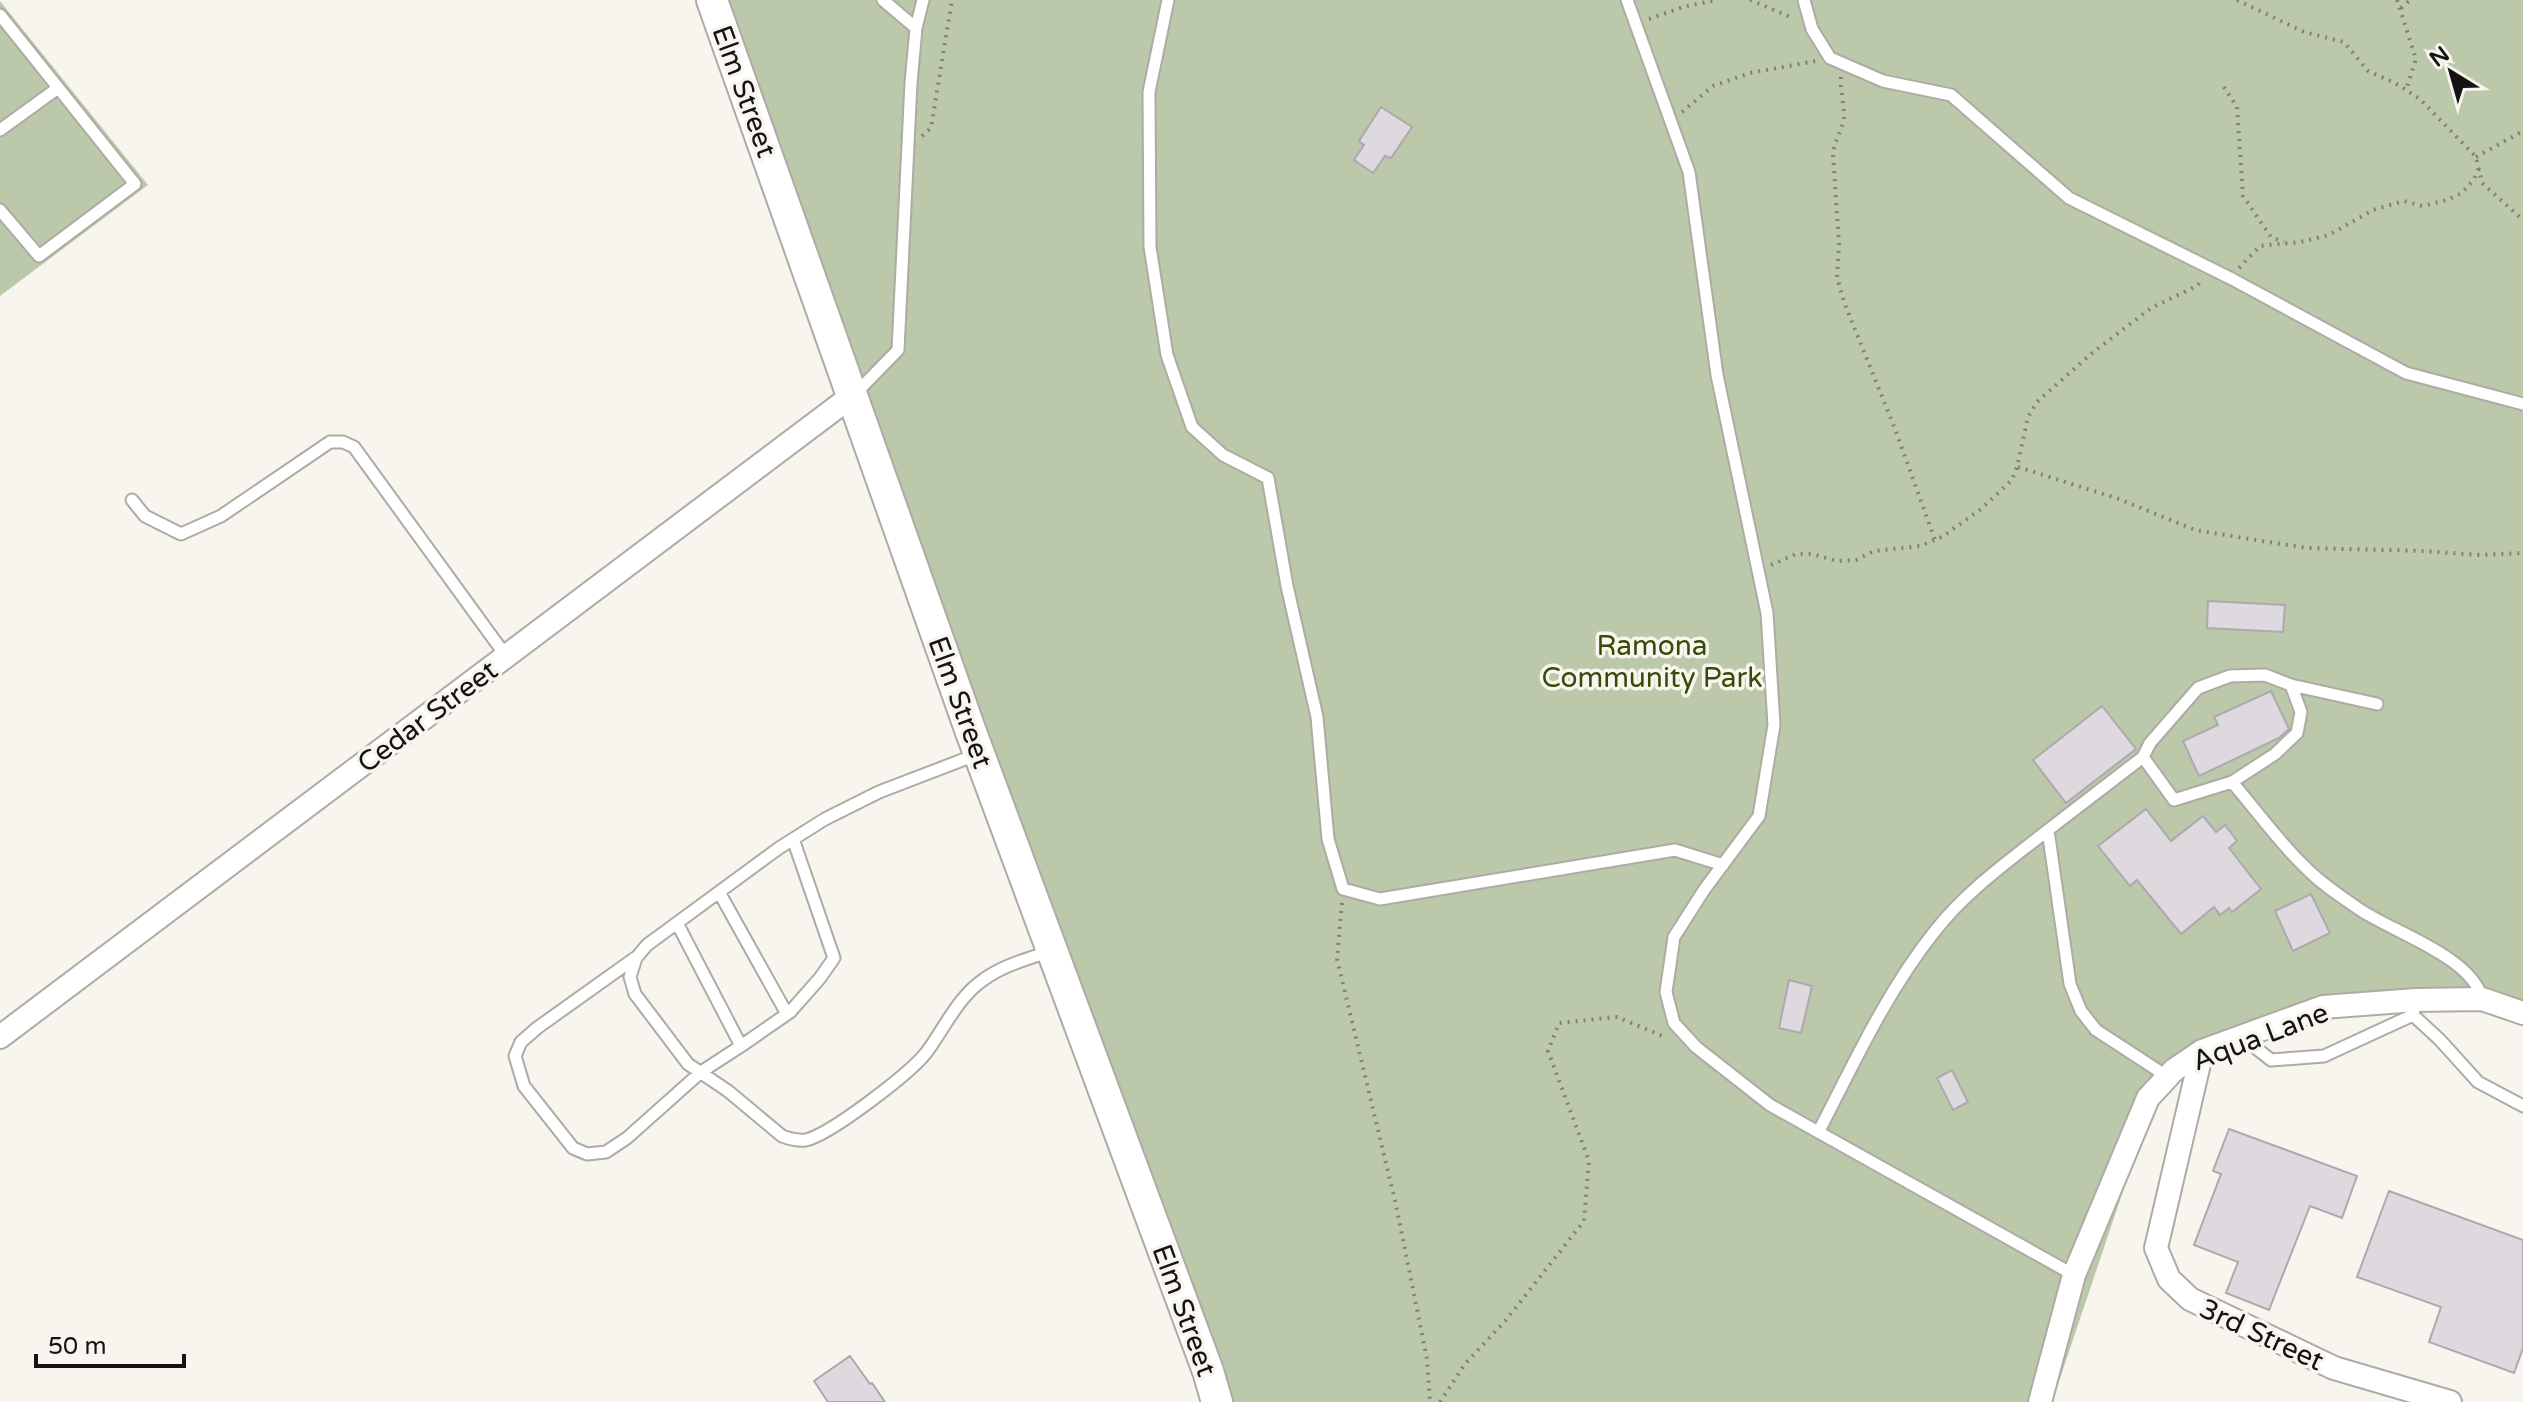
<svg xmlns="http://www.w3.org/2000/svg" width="2523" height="1402" font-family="'Varela Round',sans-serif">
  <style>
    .green { fill: #bbc8a9 }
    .building { fill: #ddd9de; stroke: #ada9ae; stroke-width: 2 }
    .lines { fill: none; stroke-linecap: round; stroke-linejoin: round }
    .lane-casing { stroke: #adaba5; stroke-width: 15 }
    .street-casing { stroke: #adaba5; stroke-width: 26 }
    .secondary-casing { stroke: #adaba5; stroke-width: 34 }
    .path { stroke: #817f7b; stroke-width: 4; stroke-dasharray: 2 6; stroke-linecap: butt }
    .lane { stroke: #fff; stroke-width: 11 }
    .street { stroke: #fff; stroke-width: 22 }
    .secondary { stroke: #fff; stroke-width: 30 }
    .labels { text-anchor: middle; stroke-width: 7; stroke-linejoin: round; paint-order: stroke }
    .street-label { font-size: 28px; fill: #141311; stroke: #f8f5ef }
    .park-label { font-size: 28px; fill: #364a0a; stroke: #f8f5ef }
  </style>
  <rect width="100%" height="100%" fill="#f8f5ef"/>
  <path class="green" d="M712,0h1811v1013l-38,-15 -136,5 -155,52 -43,53 -99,294h-834z
    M0,1l148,184 -148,111z"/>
  <path class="building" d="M1381,107l31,20 -21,31 -6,-2 -12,17 -19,-13 10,-15 -5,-4z
    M2208,601l77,4 -2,27 -76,-4z
    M2271,691l18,38 -10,9 -80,38 -16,-35 35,-16 -4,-8z
    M2102,706l34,43 -70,54 -33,-43z
    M2146,809l25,32 32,-25 13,16 9,-7 12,16 -8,7 32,41 -29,23 -3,-4 -9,7 -6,-8 -33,27 -44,-54 -7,6 -32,-40z
    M2311,894l19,39 -37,18 -18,-40z
    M1789,980l23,6 -11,47 -22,-5z
    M1952,1070l16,32 -15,8 -16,-32z
    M2229,1129l128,47 -15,42 -32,-12 -41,104 -43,-17 12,-31 -44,-17 27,-71 -8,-3z
    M2389,1191l134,49v108l-9,25 -85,-31 12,-35 -84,-30z
    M850,1356l20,28 2,-1 13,19h-57l-14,-21z"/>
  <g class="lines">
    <defs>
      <path id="lane" d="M883,0l33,28
        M1168,0l-19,92 1,155 17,108 25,72 31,28 45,23 19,108 30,131 11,122 15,50 37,10 295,-49 48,15
        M1627,0l62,172 28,203 50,238 7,112 -15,91 -55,74 -30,47 -8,55 8,31 22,24 74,58 304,170
        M1804,0l8,29 18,29 53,23 68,14 118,103 163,81 174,94 117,31
        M0,15l135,169 -96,72 -39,-46
        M0,130l58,-42
        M854,395l44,-45 13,-267 5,-55 7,-28
        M132,500l13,16 36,18 40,-18 109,-74h13l11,5 152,209
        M2291,685l86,19
        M978,754l-99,38 -54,27 -46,29 -132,97 -11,13 -6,19 5,17 53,70 40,27 54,45c8,3 15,5 24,4 25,-6 103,-66 120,-87 18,-24 32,-56 57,-73 20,-15 45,-21 68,-29
        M2143,757l7,-14 48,-55 32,-12 35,-1 26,10 10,27 -4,21 -22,21 -43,28 -58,18 -31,-43 -95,73 22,154 11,27 15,19 72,47
        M2232,782c24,28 46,59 72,84 16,17 39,32 58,45 34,22 111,47 120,88
        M719,892l68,122
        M635,958l-98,70 -16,14 -6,14 9,30 49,62 14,6 19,-2 21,-14 74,-66 40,-26 -64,-123
        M2413,1015l27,25 38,42 45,24
        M2242,1037l29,23 53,-4 89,-41 3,-15
        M741,1046l49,-34 30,-34 14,-20 -41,-119
        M1819,1131c35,-68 68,-140 116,-200 31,-40 74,-70 113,-101"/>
      <path id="street" d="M0,1037l853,-642
        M2202,1051l-46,197 13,31 21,20 144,69 116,34
        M2040,1402l34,-127 74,-177 26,-28 28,-19 121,-44 93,-7 66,-1 41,14"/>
      <path id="secondary" d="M712,0l259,732 237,639 9,31"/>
    </defs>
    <use href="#lane" class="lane-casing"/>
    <use href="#street" class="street-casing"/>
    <use href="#secondary" class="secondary-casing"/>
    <path class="path" d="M1750,0l43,18
      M2237,0l67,32 40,10 24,29 27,12 25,16 56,58 6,26 41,37
      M2397,0l19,59 -10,31
      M2401,8l9,-8
      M1649,19l34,-12 33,-7
      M1841,77c-1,13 3,26 3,39 -1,14 -10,24 -11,38l6,90 -2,33 7,25 51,127 40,111
      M2224,87l13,20 6,89 28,41 13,5
      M1682,112l31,-26 37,-13 66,-12
      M922,136l9,-8 21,-128
      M2476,157l47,-26
      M2239,268l21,-22 40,-4 29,-7 44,-25 31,-9 18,5 25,-6 15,-7 12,-14 5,-11
      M2018,467l101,32 76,31 55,9 57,9 117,3 56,4 43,-2
      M1771,565l25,-11h16l25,7 19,-1 18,-9 46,-5 22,-9 39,-28 31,-29 5,-13 11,-50 9,-15 54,-48 60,-46 46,-22 6,-7
      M1342,903l-5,56 59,246 31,154 3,43
      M1440,1402l25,-38 41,-44 78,-99 5,-60 -41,-110 11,-28 58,-6 48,20"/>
    <use href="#lane" class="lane"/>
    <use href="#street" class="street"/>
    <use href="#secondary" class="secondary"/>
  </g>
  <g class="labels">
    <g class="street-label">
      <text transform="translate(745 91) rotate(70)" y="10">Elm Street</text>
      <text transform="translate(961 702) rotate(70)" y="10">Elm Street</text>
      <text transform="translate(427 716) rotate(-37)" y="10">Cedar Street</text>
      <text transform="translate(2260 1036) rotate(-21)" y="10">Aqua Lane</text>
      <text transform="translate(1185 1310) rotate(70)" y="10">Elm Street</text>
      <text transform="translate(2262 1334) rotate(25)" y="10">3rd Street</text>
    </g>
    <g class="park-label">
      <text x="1652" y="655">Ramona<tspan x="1652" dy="32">Community Park</tspan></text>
    </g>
  </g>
  <g transform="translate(2451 72) rotate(323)" stroke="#f8f5ef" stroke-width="6" paint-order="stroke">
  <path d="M0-6L14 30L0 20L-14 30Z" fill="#141311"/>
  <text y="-12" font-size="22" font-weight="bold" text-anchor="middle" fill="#141311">N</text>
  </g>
  <path d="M36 1354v12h148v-12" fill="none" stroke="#141311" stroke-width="4"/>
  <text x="48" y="1354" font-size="24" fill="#141311" stroke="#f8f5ef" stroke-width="6" paint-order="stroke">50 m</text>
</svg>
